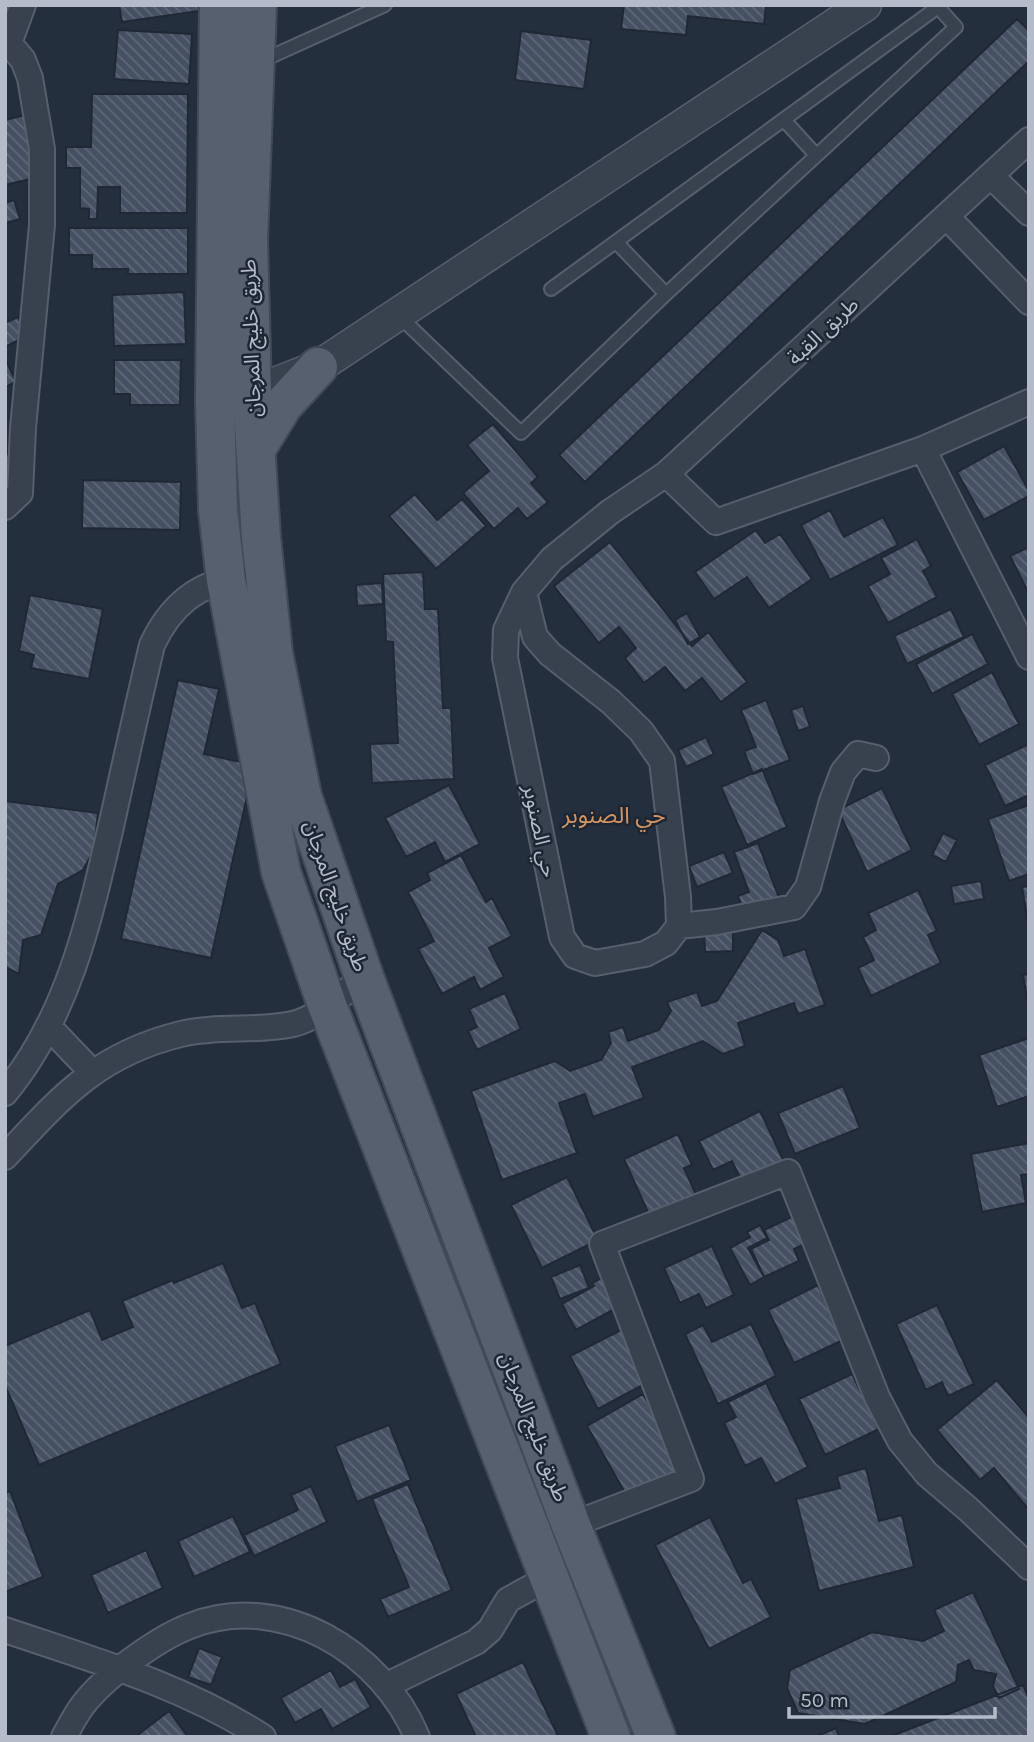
<svg xmlns="http://www.w3.org/2000/svg" width="1034" height="1742" font-family="Karla,'Noto Sans Arabic',sans-serif">
  <style>
    .building { fill: url(#building-back-hatch); stroke: #1f2835; stroke-width: 2 }
    .lines { fill: none; stroke-linecap: round; stroke-linejoin: round }
    .service-casing { stroke: #565f6c; stroke-width: 16 }
    .minor-casing { stroke: #565f6c; stroke-width: 28 }
    .tertiary-casing { stroke: #565f6c; stroke-width: 35 }
    .primary-casing { stroke: #414a57; stroke-width: 42 }
    .service { stroke: #38414e; stroke-width: 12 }
    .minor { stroke: #38414e; stroke-width: 24 }
    .tertiary { stroke: #38414e; stroke-width: 32 }
    .primary { stroke: #56606e; stroke-width: 38 }
    .labels { text-anchor: middle; stroke-width: 5; stroke-linejoin: round; paint-order: stroke }
    .street-label { font-size: 21px; fill: #b4bcc9; stroke: #1d2633 }
    .neighbourhood-label { font-size: 23px; fill: #d59563; stroke: #1d2633 }
  </style>
  <defs>
    <pattern id="building-back-hatch" width="6" height="6" patternUnits="userSpaceOnUse" patternTransform="scale(1.75)"><rect width="6" height="6" fill="#455162"/><path d="M-1 5l2 2M0 0l6 6M5-1l2 2" fill="none" stroke="#5d6877"/></pattern>
  </defs>
  <rect width="100%" height="100%" fill="#242f3e"/>
  <path class="building" d="M119,5h79l1,6 -77,11z
    M624,5h142l-2,19 -76,-8 -2,19 -65,-6z
    M1017,19l12,12v30l-444,421 -26,-27z
    M118,30l74,4 -3,50 -75,-5z
    M521,31l70,9 -7,49 -69,-9z
    M92,94h96l-1,119h-67v-26h-22l-1,32h-8v-10l-9,-1v-40h-14v-21h25z
    M25,115l14,62 -34,8v-65z
    M14,200l6,19 -15,4v-20z
    M69,228h119v46h-60v-5h-36v-14h-23z
    M184,292l2,52 -72,2 -2,-51z
    M18,317l9,19 -22,11v-24z
    M5,358l11,24 -11,5z
    M114,360h67l-1,45h-50v-11h-16z
    M493,424l45,53 -7,6 17,19 -21,17 -9,-11 -24,21 -31,-36 26,-22 -22,-26z
    M5,446l13,35 -13,5z
    M1004,446l25,45v5l-45,24 -27,-48z
    M83,480l98,2 -1,48 -98,-2z
    M415,494l22,26 25,-21 24,27 -50,43 -47,-53z
    M830,510l14,27 39,-20 15,28 -68,35 -29,-55z
    M756,530l9,13 15,-9 32,45 -43,29 -22,-31 -33,22 -19,-27z
    M917,539l14,27 -8,5 14,26 -49,26 -20,-37 22,-12 -9,-16z
    M610,542l82,104 16,-14 39,50 -26,20 -19,-24 -17,13 -20,-24 -21,16 -19,-25 11,-10 -17,-21 -20,16 -45,-57z
    M1029,547v47l-19,-38z
    M423,572l2,37h13l5,99h8l3,71 -82,4 -2,-39 28,-1 -5,-101 -7,-1 -3,-67z
    M382,583l1,21 -26,2 -1,-21z
    M30,595l73,14 -14,70 -58,-11 3,-13 -15,-4z
    M951,609l13,28 -57,27 -13,-28z
    M687,613l13,24 -12,7 -13,-24z
    M972,634l16,30 -56,30 -16,-30z
    M992,672l27,52 -40,21 -27,-51z
    M178,680l41,9 -15,65 50,11 -43,193 -90,-19z
    M766,700l24,60 -37,14 -9,-23 12,-4 -15,-37z
    M803,706l7,21 -12,4 -7,-21z
    M706,737l8,17 -28,13 -8,-17z
    M1029,744v51l-24,11 -20,-41z
    M762,769l25,58 -40,18 -26,-58z
    M449,785l31,59 -35,18 -10,-20 -29,15 -21,-39z
    M882,788l30,62 -45,22 -29,-62z
    M5,801l93,12 -4,37 -11,20 -25,14 -17,51 -18,5 -4,34 -14,-7z
    M1029,805v69l-20,7 -21,-62z
    M943,833l14,7 -11,22 -14,-7z
    M758,843l21,55 -35,14 -6,-16 11,-4 -15,-40z
    M724,852l9,21 -36,14 -8,-21z
    M461,855l25,47 6,-4 20,38 -23,12 15,29 -24,13 -6,-13 -32,17 -24,-45 16,-8 -26,-49 22,-12 -3,-7z
    M981,881l3,18 -30,5 -3,-18z
    M1029,886v43l-7,-42z
    M918,890l19,41 -9,4 13,28 -70,33 -13,-28 16,-8 -11,-23 13,-7 -8,-17z
    M733,929v22l-28,1 -1,-22z
    M762,930l16,10 6,16 21,-7 20,56 -27,9 -4,-11 -56,20 7,23 -22,8 -20,-13 -71,26 12,31 -51,19 -8,-23 -26,9 18,50 -75,27 -31,-89 84,-30 15,10 31,-11 10,-17 -3,-11 15,-5 5,14 31,-11 12,-19 -4,-9 30,-10 5,14 15,-5z
    M1029,974v36l-6,-35z
    M505,993l16,36 -44,21 -9,-19 9,-4 -8,-18z
    M1029,1038v58l-32,11 -18,-52z
    M843,1086l17,42 -65,26 -17,-41z
    M760,1111l25,53 -42,20 -11,-23 -19,9 -14,-29z
    M678,1134l14,31 -8,3 14,31 -47,20 -27,-60z
    M1029,1143v31l-8,1 5,28 -44,9 -11,-58z
    M567,1177l31,63 -56,28 -31,-63z
    M796,1215l13,27 -15,7 5,12 -35,16 -13,-28 18,-9 -5,-10z
    M760,1225l7,13 -19,10 16,29 -14,8 -20,-37 20,-11 -3,-5z
    M712,1246l22,49 -28,13 -7,-14 -19,9 -16,-35z
    M223,1263l19,45 13,-5 26,61 -242,101 -34,-80v-39l85,-36 12,30 31,-13 -11,-26 51,-21 1,3z
    M580,1265l9,23 -29,11 -9,-22z
    M605,1276l17,29 -46,25 -14,-26 32,-18 -2,-3z
    M818,1285l25,55 -49,23 -26,-53z
    M937,1305l37,79 -26,12 -6,-14 -16,8 -30,-66z
    M751,1324l25,52 -58,28 -33,-70 18,-9 9,17z
    M625,1328l27,52 -54,29 -28,-53z
    M852,1374l27,55 -54,26 -26,-56z
    M997,1380l32,38v92l-35,-42 -14,12 -43,-50z
    M766,1383l42,84 -33,17 -14,-26 -16,8 -21,-43 12,-6 -8,-15z
    M643,1394l41,72 -56,32 -41,-72z
    M389,1425l22,55 -54,22 -22,-56z
    M866,1468l13,53 23,-6 12,52 -95,24 -23,-92 44,-11 -3,-12z
    M408,1484l44,106 -64,27 -8,-18 29,-12 -37,-88z
    M311,1486l16,36 -73,34 -10,-21 54,-25 -7,-15z
    M10,1491l33,86 -38,15v-99z
    M233,1516l17,36 -56,25 -16,-36z
    M710,1517l33,66 8,-4 20,38 -62,32 -54,-104z
    M146,1550l17,38 -55,25 -17,-38z
    M973,1592l46,97 -20,9 -6,-12 3,-12 -22,-4 -5,-10 -11,5 -2,17 -91,42 -67,-11 -11,-25 3,-18 82,-38 51,9 21,-10 -10,-21z
    M199,1648l23,9 -11,28 -23,-8z
    M523,1662l35,74 -82,1 -20,-43z
    M331,1670l9,17 15,-8 16,28 -39,22 -11,-20 -26,14 -14,-25z
    M1023,1685l6,14v38h-140z
    M169,1711l19,26h-53z
    M836,1728l3,9h-24z"/>
  <g class="lines">
    <defs>
      <path id="service" d="M259,62l126,-57
        M784,120l32,35
        M617,243l49,51
        M398,315l123,118 145,-139 290,-267 -18,-20 -387,282"/>
      <path id="minor" d="M5,47l4,-4 14,-38
        M991,176l38,37
        M947,217l82,85
        M923,449l106,208
        M666,474l50,48 207,-73 106,-47
        M5,507l15,-14 3,-65 19,-203v-76l-12,-71 -7,-18 -14,-17
        M524,592l11,45 15,17 61,48 30,29 21,30 16,136 1,29 -13,17 -21,11 -50,9 -20,-7 -13,-19 -57,-279 1,-28 18,-38 28,-33 58,-47 56,-38 363,-334
        M679,926l38,-4 77,-15 14,-20 24,-86 11,-29 15,-18 18,4
        M48,1026l44,46
        M5,1093c64,-77 85,-176 107,-271 13,-59 26,-118 40,-177 17,-37 46,-64 88,-66
        M5,1157c56,-60 93,-103 176,-123 37,-9 76,-2 112,-10 26,-6 50,-31 71,-47
        M571,1525l120,-46 -89,-235 186,-72 89,225 23,44 27,33 41,35 61,58
        M5,1630c89,30 179,56 258,107
        M387,1685l89,-43 14,-12 18,-30 40,-22
        M64,1737c6,-11 12,-23 19,-32 21,-28 75,-67 107,-79 91,-36 192,26 227,111"/>
      <path id="tertiary" d="M232,398l20,-5 66,-26 547,-362"/>
      <path id="primary" d="M219,5l-4,396 3,109 8,70 55,292 46,133 284,732
        M257,5l-9,235 4,153 9,144 12,116 29,143 62,181 207,548 85,212
        M256,449l27,-44 35,-38"/>
    </defs>
    <use href="#service" class="service-casing"/>
    <use href="#minor" class="minor-casing"/>
    <use href="#tertiary" class="tertiary-casing"/>
    <use href="#primary" class="primary-casing"/>
    <use href="#service" class="service"/>
    <use href="#minor" class="minor"/>
    <use href="#tertiary" class="tertiary"/>
    <use href="#primary" class="primary"/>
  </g>
  <g class="labels">
    <g class="street-label">
      <text transform="translate(823 331) rotate(-43)" y="7">طريق القبة</text>
      <text transform="translate(251 338) rotate(-92)" y="7">طريق خليج المرجان</text>
      <text transform="translate(540 831) rotate(78)" y="7">حي الصنوبر</text>
      <text transform="translate(336 896) rotate(71)" y="7">طريق خليج المرجان</text>
      <text transform="translate(534 1427) rotate(69)" y="7">طريق خليج المرجان</text>
    </g>
    <g class="neighbourhood-label">
      <text x="614" y="823">حي الصنوبر</text>
    </g>
  </g>
  <rect width="1034" height="1742" fill="none" stroke="#b4bcc9" stroke-width="14"/>
  <path d="M789 1707v10h206v-10" fill="none" stroke="#b4bcc9" stroke-width="3.5"/>
  <text x="800" y="1707" font-size="21" fill="#b4bcc9" stroke="#1d2633" stroke-width="5" paint-order="stroke">50 m</text>
</svg>
